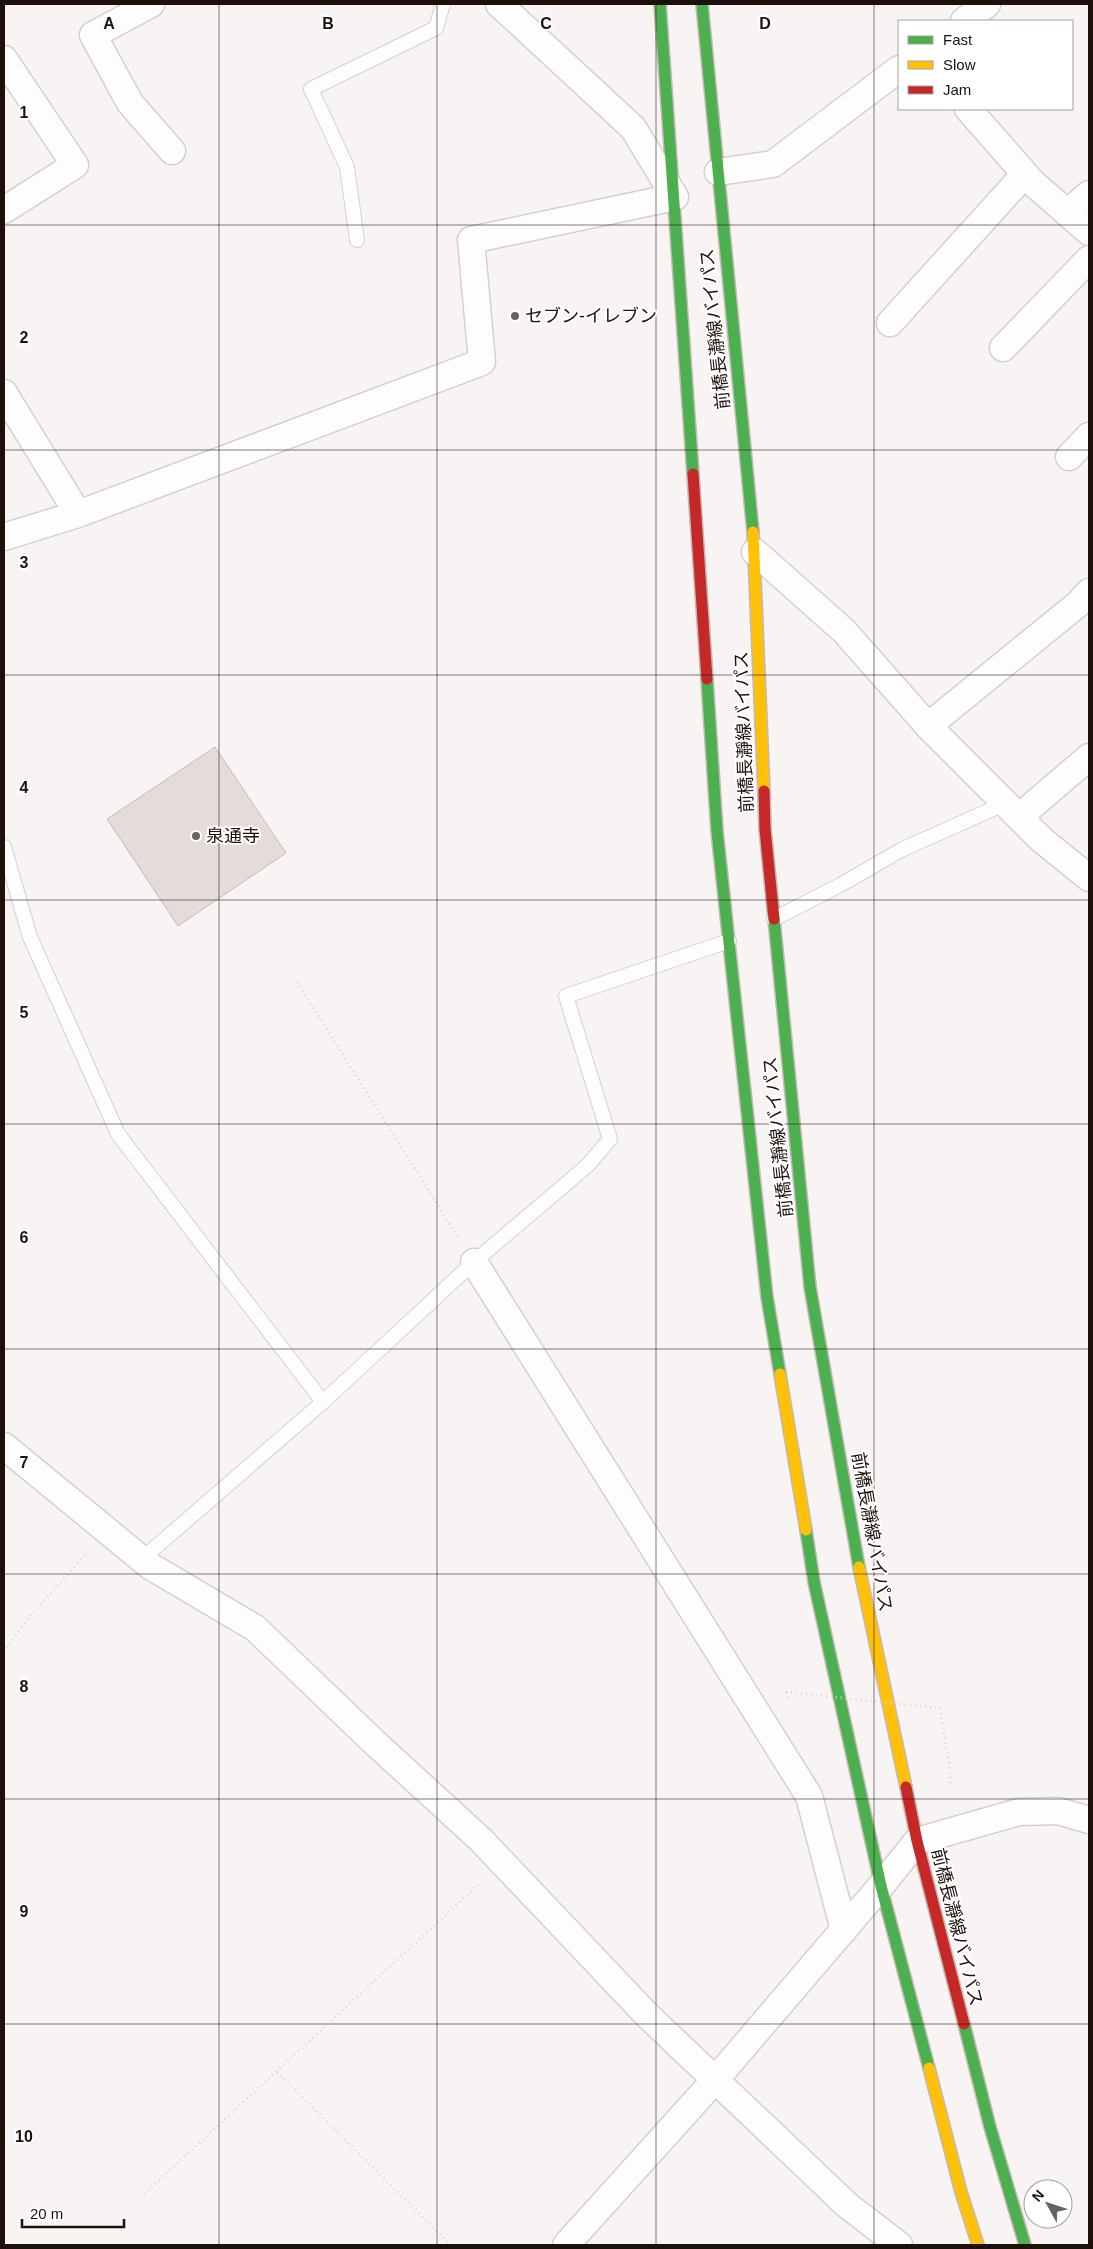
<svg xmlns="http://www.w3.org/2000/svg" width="1093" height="2249" font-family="Arial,'Noto Sans JP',sans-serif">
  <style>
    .building { fill: #e5dcd9; stroke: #c4bbb9 }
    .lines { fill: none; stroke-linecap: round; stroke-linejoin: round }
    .lane-casing { stroke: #d8cfcc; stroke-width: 16 }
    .street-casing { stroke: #d8cfcc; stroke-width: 29 }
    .fast-casing { stroke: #c3b9b6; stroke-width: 14 }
    .slow-casing { stroke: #c3b9b6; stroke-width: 14 }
    .jam-casing { stroke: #c3b9b6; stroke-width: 14 }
    .path { stroke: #dad9d8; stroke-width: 3; stroke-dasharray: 1 4; stroke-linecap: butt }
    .lane { stroke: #fefdfd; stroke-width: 14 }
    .street { stroke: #fefdfd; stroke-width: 26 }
    .fast { stroke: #4caf50; stroke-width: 11 }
    .slow { stroke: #ffc107; stroke-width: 11 }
    .jam { stroke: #c62828; stroke-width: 11 }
    .path-bridge { stroke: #dad9d8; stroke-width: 3; stroke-dasharray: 1 4; stroke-linecap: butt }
    .grid { fill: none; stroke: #1e110c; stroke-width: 1; stroke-opacity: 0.55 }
    .poi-dot { fill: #6a605d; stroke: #fff; stroke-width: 2 }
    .labels { text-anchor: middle; stroke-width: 4; stroke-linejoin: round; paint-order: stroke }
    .poi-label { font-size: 18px; fill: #1e110c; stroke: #fff; text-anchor: start }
    .street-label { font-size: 18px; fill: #1e110c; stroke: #fff }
    .grid-label { font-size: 16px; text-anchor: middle; font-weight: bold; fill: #1e110c; stroke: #fff; stroke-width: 4; stroke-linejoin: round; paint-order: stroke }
  </style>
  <rect width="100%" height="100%" fill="#f8f4f3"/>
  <path class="building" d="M215,747l71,106 -108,73 -71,-107z"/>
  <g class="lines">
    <defs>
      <path id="lane" d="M357,240l-10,-73 -36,-78 125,-61 7,-24
        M4,847l26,90 88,197 205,268
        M774,919l68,-35 59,-34 105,-47
        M142,1559l181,-157 151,-140 114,-97 22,-26 -44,-143 163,-55"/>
      <path id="street" d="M151,4l-58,31 37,68 42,48
        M964,21l23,-17
        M4,59l71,106 -71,45
        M968,109l65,74 56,49
        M718,172l55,-8 126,-95
        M1067,213l22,-19
        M890,323l135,-149
        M1003,348l86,-89
        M4,393l74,121
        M1069,457l20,-21
        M4,537l74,-23 404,-152 -11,-122 204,-43 -42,-69 -134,-124
        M755,552l89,79 84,95 114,114 47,38
        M928,726l150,-122 11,-12
        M1019,817l70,-60
        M474,1262l335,534 35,134
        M4,1446l146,120 105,62 119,114 107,98 166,175 200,190 52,40
        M566,2245l149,-165 166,-194 36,-45 102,-29 39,-1 31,9"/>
      <path id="fast" d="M660,4l33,470
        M702,4l51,528
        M707,679l10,152 50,466 13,77
        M774,919l36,368 49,280
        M806,1530l8,52 67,304 48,182
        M964,2024l26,103 35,118"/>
      <path id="slow" d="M753,532l11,259
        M780,1374l26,156
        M859,1567l47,220
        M929,2068l32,124 17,53"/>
      <path id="jam" d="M693,474l14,205
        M764,791l1,38 9,90
        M906,1787l11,54 47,183"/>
    </defs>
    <use href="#lane" class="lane-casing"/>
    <use href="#street" class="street-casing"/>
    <use href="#fast" class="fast-casing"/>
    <use href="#slow" class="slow-casing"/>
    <use href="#jam" class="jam-casing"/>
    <path class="path" d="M297,982l161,255
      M4,1652l27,-37 56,-62
      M786,1692l2,9
      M940,1708l10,61v16
      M277,2072l174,173
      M144,2194l335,-310"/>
    <use href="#lane" class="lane"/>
    <use href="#street" class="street"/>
    <use href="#fast" class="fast"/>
    <use href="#slow" class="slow"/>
    <use href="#jam" class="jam"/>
    <path class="path-bridge" d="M786,1692l154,16"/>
  </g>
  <path class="grid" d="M219,4v2241M437,4v2241M656,4v2241M874,4v2241M4,225h1085M4,450h1085M4,675h1085M4,900h1085M4,1124h1085M4,1349h1085M4,1574h1085M4,1799h1085M4,2024h1085"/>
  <g class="poi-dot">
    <circle cx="515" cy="316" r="5"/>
    <circle cx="196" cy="836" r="5"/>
  </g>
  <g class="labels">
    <g class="poi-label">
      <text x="525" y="322">セブン-イレブン</text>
      <text x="206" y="842">泉通寺</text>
    </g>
    <g class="street-label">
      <text transform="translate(715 329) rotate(-96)" y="6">前橋長瀞線バイパス</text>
      <text transform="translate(744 732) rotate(-92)" y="6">前橋長瀞線バイパス</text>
      <text transform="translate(778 1137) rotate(-96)" y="6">前橋長瀞線バイパス</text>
      <text transform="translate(872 1532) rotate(80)" y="6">前橋長瀞線バイパス</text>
      <text transform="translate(957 1927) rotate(76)" y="6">前橋長瀞線バイパス</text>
    </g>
  </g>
  <g class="grid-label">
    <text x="109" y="29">A</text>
    <text x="328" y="29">B</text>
    <text x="546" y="29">C</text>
    <text x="765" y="29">D</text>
    <text x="24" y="118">1</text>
    <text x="24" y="343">2</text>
    <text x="24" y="568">3</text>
    <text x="24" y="793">4</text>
    <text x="24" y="1018">5</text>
    <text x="24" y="1243">6</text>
    <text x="24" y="1468">7</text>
    <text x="24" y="1692">8</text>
    <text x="24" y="1917">9</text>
    <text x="24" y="2142">10</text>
  </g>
  <rect width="1093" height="2249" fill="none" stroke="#1e110c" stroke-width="10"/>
  <rect x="898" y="20" width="175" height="90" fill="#ffffff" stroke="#a5a09e"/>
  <rect x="908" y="36" width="25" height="8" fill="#4caf50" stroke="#a5a09e"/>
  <text x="943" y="45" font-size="15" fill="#1e110c">Fast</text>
  <rect x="908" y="61" width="25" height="8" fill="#ffc107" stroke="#a5a09e"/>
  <text x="943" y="70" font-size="15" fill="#1e110c">Slow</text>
  <rect x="908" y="86" width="25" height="8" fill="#c62828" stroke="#a5a09e"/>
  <text x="943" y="95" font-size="15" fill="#1e110c">Jam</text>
  <g transform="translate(1048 2204) rotate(310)"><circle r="24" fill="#ffffff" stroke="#a5a09e"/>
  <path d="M0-4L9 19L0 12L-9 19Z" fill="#6a605d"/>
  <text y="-8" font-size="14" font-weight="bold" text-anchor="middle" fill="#1e110c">N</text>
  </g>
  <path d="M22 2219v8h102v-8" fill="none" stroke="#1e110c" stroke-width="2.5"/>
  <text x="30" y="2219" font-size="15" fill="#1e110c" stroke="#ffffff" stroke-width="4" paint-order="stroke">20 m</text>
</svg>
